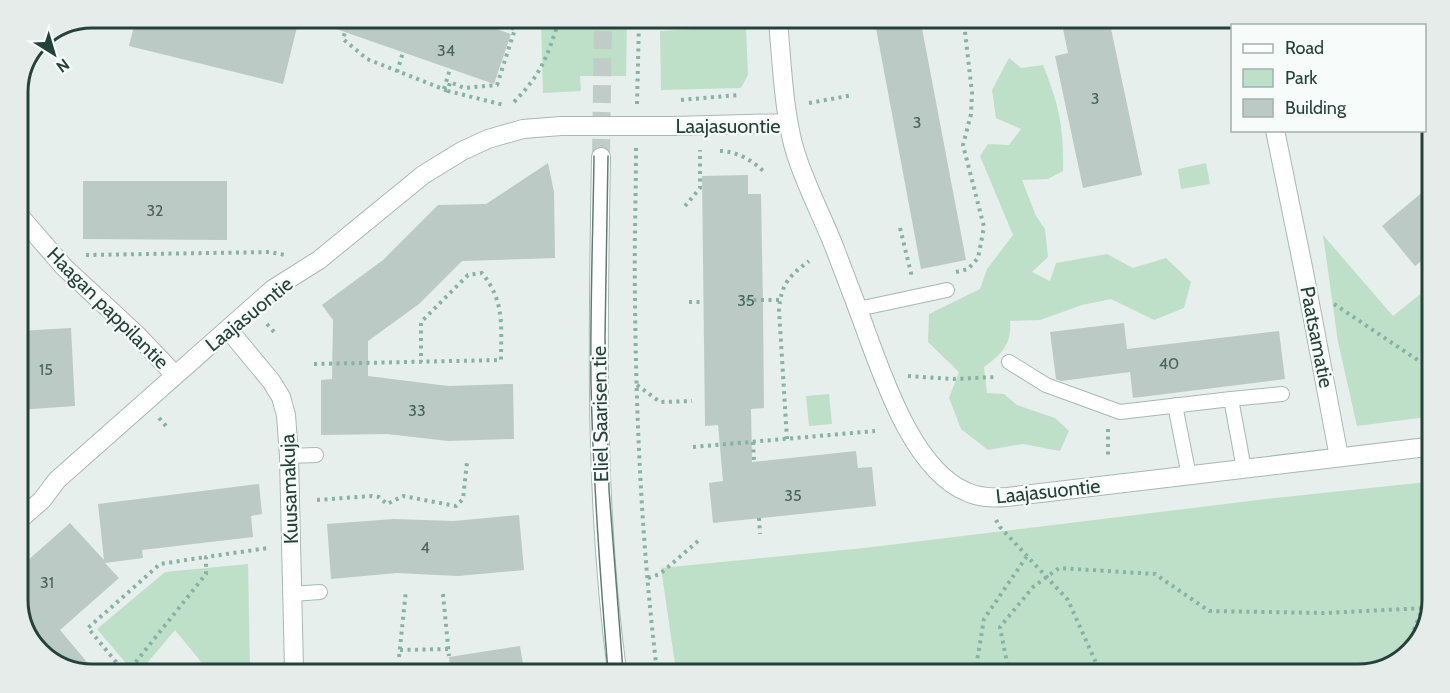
<svg xmlns="http://www.w3.org/2000/svg" width="1450" height="693" viewBox="0 0 1450 693" font-family="Cabin,sans-serif">
<style>
.green{fill:#bfe0c8}
.building{fill:#bbcac4}
.lines{fill:none;stroke-linecap:round;stroke-linejoin:round}
.minor-tunnel{stroke:#bfccc8;stroke-width:18;stroke-dasharray:18 9;stroke-linecap:butt}
.service-casing{stroke:#a8b8b2;stroke-width:16}
.minor-casing{stroke:#a8b8b2;stroke-width:20}
.path{stroke:#86b3a5;stroke-width:4;stroke-dasharray:3 4.5;stroke-linecap:butt}
.service{stroke:#fff;stroke-width:14}
.minor{stroke:#fff;stroke-width:18}
.tram{stroke:#5f7d75;stroke-width:1.5}
.minor-bridge-casing{stroke:#a8b8b2;stroke-width:20;stroke-linecap:butt}
.minor-bridge{stroke:#fff;stroke-width:18}
.labels{text-anchor:middle;dominant-baseline:central;stroke-width:4.5;stroke-linejoin:round;paint-order:stroke}
.number-label{font-size:16px;fill:#4a645c}
.street-label{font-size:20px;fill:#24423a;stroke:#f7fbf9}
.rim{fill:none;stroke:#24423a;stroke-width:3}
</style>
<rect width="100%" height="100%" fill="#e6efeb"/>
<path class="green" d="M541 21H627L626 76H580L581 91 543 93Z
M746 26 748 75 741 88 661 90 660 31Z
M1009 58 1021 68 1043 65C1059 105 1064 127 1063 171L1048 179 1022 180 1036 216 1045 229 1048 257 1032 272 1050 281 1056 263 1107 254 1133 268 1166 258 1191 282 1184 308 1154 320 1111 299 1082 305 1040 320 1010 321C1012 344 1002 354 984 367L987 393 1004 394 1017 405 1055 418 1069 431 1060 451 1023 444 988 450 961 429 949 398 959 372 928 342 929 314 980 289 987 269 1013 235 980 156 988 144 1009 145 1021 129 996 118 992 90Z
M1206 163 1210 184 1181 189 1178 169Z
M1323 235 1393 316 1429 287 1427 417 1357 426 1338 342Z
M829 394 832 424 809 426 806 396Z
M1427 482 1425 633 1399 663 1358 675 676 671 661 568 864 548 1275 498Z
M248 564 250 669 206 668 175 630 143 668H130L97 629 165 572Z"/>
<path class="building" d="M136 18 283 19 298 23 283 84 129 46Z
M319 19 472 20 511 34 494 84 319 23Z
M875 23H921L966 260 921 269Z
M1062 24H1110L1142 175 1083 188 1055 56 1068 53Z
M548 163 554 192 555 258 462 261 419 304 368 341V376L448 386 513 384 514 439 448 441 387 434 321 435V380L332 379 333 320 322 305 383 260 438 205 486 204Z
M748 175V194H761L763 307 764 408 751 409 752 462 856 451 858 468 872 467 876 506 713 523 709 483 723 481 718 425 705 426 702 176Z
M83 181H227V240L83 239Z
M1431 185 1430 254 1415 266 1382 226Z
M1124 323 1127 349 1279 331 1285 379 1133 398 1130 372 1061 381 1056 379 1050 332Z
M71 328 75 406 18 410V331Z
M259 484 262 514 251 516 253 537 142 550 143 558 105 563 119 578 60 630 92 668H60L31 642 18 606V569L70 523 104 560 98 504Z
M519 515 524 570 458 576 397 573 331 579 327 524 394 519 454 521Z
M520 646 524 670H450L449 657Z"/>
<g class="lines">
<path class="minor-tunnel" d="M601 157 603 21"/>
<g class="service-casing">
<path id="service" d="M858 309 947 290
M1009 362 1046 385 1120 412 1231 399 1244 469
M1231 399 1282 394
M1175 405 1189 476
M289 456 316 455
M292 594 320 592"/>
</g>
<g class="minor-casing">
<path id="minor" d="M778 22C782 62 783 104 793 144 802 179 822 215 835 249 846 278 857 306 867 334 885 383 915 471 967 492 980 498 993 498 1007 497L1427 447
M1253 25V26
M673 126 788 123
M1275 130 1304 272 1339 457
M601 157C598 329 594 499 617 671
M18 214 64 267 136 334 175 375
M228 329 271 381 281 397 286 415 289 456 294 669
M18 521 42 500 57 480 273 289 319 260 423 175 462 151 488 139 523 129 561 126"/>
</g>
<path class="path" d="M349 19 343 39 367 59 448 91
M490 20 515 29 497 85 464 88 450 82 448 91 504 105
M397 72 403 52
M444 89 450 69
M681 100 738 95
M514 102C542 73 546 59 559 21
M809 103 853 95
M637 104 639 21
M636 148C636 198 634 248 635 298 636 422 642 548 657 671
M720 151C736 151 754 161 764 172
M685 206 700 188V150
M900 228 912 277
M86 255 270 252 285 255
M956 272 968 269 978 258 984 227 963 145 971 114 972 93 964 23
M746 300H780
M689 302H704
M1334 304 1428 367
M267 324 275 333
M314 364 501 360C501 325 505 302 482 273L468 275 421 322V362
M908 376 953 379 996 377
M637 385 660 402 692 401
M159 418 167 427
M1108 429V457
M787 439 779 310C781 284 789 276 809 261
M753 442 754 461
M693 447 875 431
M317 500 372 496 379 497 387 504 403 496 456 506 463 499 467 462
M759 518 760 534
M996 520 1000 527 1068 600 1101 674
M648 578 660 574 698 541
M443 594 449 656
M400 650 448 649
M399 657 406 590
M1403 658 1422 609
M121 668 88 628 160 564 206 557
M131 668 206 574V557L268 548
M975 673 984 619 1027 556
M1009 673 1000 627 1033 587 1059 568 1155 574 1209 611 1325 613 1425 608"/>
<use href="#service" class="service"/>
<use href="#minor" class="minor"/>
<path class="tram" d="M594 156C593 232 590 308 591 384 593 480 600 575 608 671
M608 156 605 338 609 490 623 671"/>
<g class="minor-bridge-casing">
<path id="minor-bridge" d="M561 126H673"/>
</g>
<use href="#minor-bridge" class="minor-bridge"/>
</g>
<g class="labels">
<g class="number-label">
<text x="446" y="50">34</text>
<text x="1095" y="98">3</text>
<text x="917" y="122">3</text>
<text x="155" y="210">32</text>
<text x="746" y="300">35</text>
<text x="1169" y="363">40</text>
<text x="46" y="369">15</text>
<text x="417" y="410">33</text>
<text x="793" y="495">35</text>
<text x="425" y="547">4</text>
<text x="47" y="582">31</text>
</g>
<g class="street-label">
<text x="728" y="126">Laajasuontie</text>
<text transform="translate(108 308) rotate(45)">Haagan pappilantie</text>
<text transform="translate(249 314) rotate(-39)">Laajasuontie</text>
<text transform="translate(1317 337) rotate(79)">Paatsamatie</text>
<text transform="translate(600 414) rotate(-91)">Eliel Saarisen tie</text>
<text transform="translate(289 489) rotate(-92)">Kuusamakuja</text>
<text transform="translate(1048 491) rotate(-6)">Laajasuontie</text>
</g>
</g>
<path d="M0 0H1450V693H0ZM92 28H1358A64 64 0 0 1 1422 92V600A64 64 0 0 1 1358 664H92A64 64 0 0 1 28 600V92A64 64 0 0 1 92 28Z" fill="#e6ecea" fill-rule="evenodd"/>
<path class="rim" d="M92 28H1358A64 64 0 0 1 1422 92V600A64 64 0 0 1 1358 664H92A64 64 0 0 1 28 600V92A64 64 0 0 1 92 28Z"/>
<rect x="1231" y="24" width="195" height="108" fill="#f7fbf9" stroke="#a3b1ad" stroke-width="1.5"/>
<rect x="1243" y="44" width="30" height="9" fill="#ffffff" stroke="#a3b1ad" stroke-width="1.5"/>
<text x="1285" y="54" font-size="18" fill="#24423a">Road</text>
<rect x="1243" y="69" width="30" height="18" fill="#bfe0c8" stroke="#a3b1ad" stroke-width="1.5"/>
<text x="1285" y="84" font-size="18" fill="#24423a">Park</text>
<rect x="1243" y="99" width="30" height="18" fill="#bbcac4" stroke="#a3b1ad" stroke-width="1.5"/>
<text x="1285" y="114" font-size="18" fill="#24423a">Building</text>
<g transform="translate(54 54) rotate(143)" stroke="#f7fbf9" stroke-width="4.5" paint-order="stroke">
<path d="M0-4.5L10 22L0 15L-10 22Z" fill="#24423a"/>
<text y="-9" font-size="16" font-weight="bold" text-anchor="middle" fill="#24423a">N</text>
</g>
</svg>
